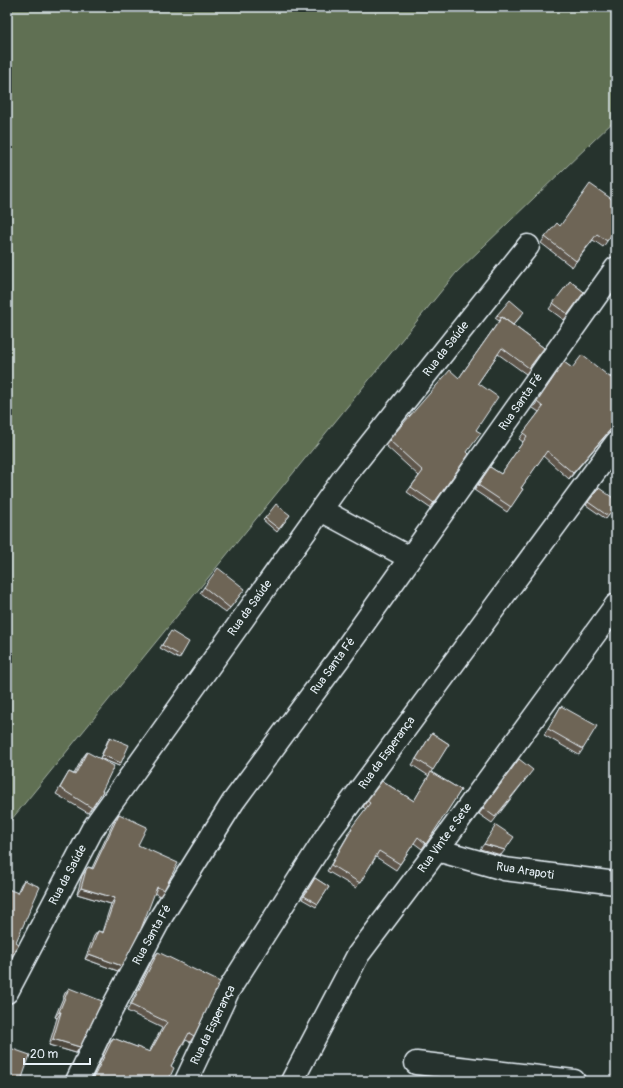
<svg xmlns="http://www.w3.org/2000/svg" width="623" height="1088" viewBox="0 0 623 1088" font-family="Pangolin,sans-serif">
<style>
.green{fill:#607052;stroke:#a4b0a5}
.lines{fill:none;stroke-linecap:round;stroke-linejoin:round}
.minor-casing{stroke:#e8f1f8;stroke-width:25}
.minor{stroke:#26332d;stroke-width:22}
.wall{fill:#5f574b;stroke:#e8f1f8}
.shaded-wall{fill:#4d473d;stroke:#e8f1f8}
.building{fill:#6e6557;stroke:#e8f1f8}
.labels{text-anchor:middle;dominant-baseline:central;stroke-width:4;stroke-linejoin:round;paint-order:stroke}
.street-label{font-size:12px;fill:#e8f1f8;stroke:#26332d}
</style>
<rect width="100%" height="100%" fill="#26332d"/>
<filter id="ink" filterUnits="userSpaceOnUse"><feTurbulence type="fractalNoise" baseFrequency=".025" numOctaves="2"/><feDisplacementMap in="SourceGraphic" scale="8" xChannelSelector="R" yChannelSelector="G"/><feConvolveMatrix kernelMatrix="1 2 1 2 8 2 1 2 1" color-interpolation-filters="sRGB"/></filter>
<g filter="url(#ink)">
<path class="green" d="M7 7H616V119L456 273 7 825Z"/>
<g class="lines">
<g class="minor-casing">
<path id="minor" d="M321 510 410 558
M437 850 504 869 616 883
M7 992 92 830 345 476 528 246
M416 1063 574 1081
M77 1081 108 1016 161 917 233 802 340 657 616 268
M186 1081 228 991 329 832 616 443
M292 1081 358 955 437 850 616 605"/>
</g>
<use href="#minor" class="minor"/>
</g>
<path class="wall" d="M560 226 616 228 603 247 593 240 572 267 541 243 545 237Z
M570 281 584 292 564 320 549 309Z
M497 315H522L513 325 544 348 526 374 498 354 478 383 476 430 467 452 469 454 430 508 407 492 419 476 385 445 389 440 459 378 499 321 495 318Z
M564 362 572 368 611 377 616 369V431H611L606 435 569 479 543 456 521 488 523 489 507 512 474 490 490 467 501 474 523 442 519 439 539 412 533 408Z
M599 488 616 506 606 519 586 505Z
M290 515 277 532 263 520 265 518Z
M204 587 241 594 226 613 200 593Z
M169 634 181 656 179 659 160 648Z
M561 706 583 749 579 755 544 735Z
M432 733 449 744 431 772 461 790 422 849 414 843 396 870 376 857 356 888 327 871 348 835 347 834 366 809 363 807 382 781 414 801 429 776 412 765Z
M110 737 119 766 100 758 108 740Z
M87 752 102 791H103L88 813 56 794 69 772 74 774 83 757Z
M519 759 529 775 492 823 479 814Z
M119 814 138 845 164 890 160 896 154 893 118 971 85 959 94 936 98 931 102 932 111 904 77 894 82 876 88 867 92 868 115 819Z
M315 878 329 887 316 907 302 899Z
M24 880 16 942 10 960 8 964 17 893 21 884Z
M158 952 194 1036 190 1042 186 1040 171 1066 168 1081H91L108 1044 113 1038 149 1052 162 1028 127 1011 153 958Z
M69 988 76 1053 49 1045 57 1018 55 1017 65 993Z"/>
<path class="shaded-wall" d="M615 426H616V431H611L606 435 569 479 573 473 610 430Z
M102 755 121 763 119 766 100 758Z
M484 844 505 850 501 855 480 849Z
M81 888 115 898 111 904 77 894Z
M89 954 122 966 118 971 85 959Z
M7 958 10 960 8 964H7Z
M59 1012H61L57 1018 55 1017Z
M53 1039 80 1047 76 1053 49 1045Z"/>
<path class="building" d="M590 184 616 202V228L607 241 597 234 576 261 545 237 557 223 560 226Z
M570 281 584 292 568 314 553 303Z
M510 300 524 312 513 325 502 317 501 318 497 315Z
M502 317 544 348 529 368 502 348 478 383 498 397 476 430 481 433 467 452 469 454 434 503 411 487 423 471 389 440 450 370 459 378Z
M582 355 611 378 616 370V426L610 430 573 473 547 451 521 488 523 489 511 507 478 485 490 467 501 474 527 436 523 433 543 407 537 402 564 362 572 368Z
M599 488 616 500V506L608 516 588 502Z
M276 504 290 515 279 529 265 518Z
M218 568 245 589 230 608 204 587Z
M171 631 189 642 181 656 162 645Z
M561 706 597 726 583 749 548 729Z
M432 733 449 744 433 770 416 759Z
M110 737 129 745 121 763 102 755Z
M87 752 114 766 102 791H103L92 808 60 788 69 772 75 775Z
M519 759 533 770 495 817 483 808Z
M431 772 461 790 426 844 418 837 400 864 379 851 360 883 331 865 352 829 351 828 370 803 367 801 382 781 414 801Z
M119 814 147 827 138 845 178 863 164 890 157 887 141 929 122 966 89 954 98 931 103 933 115 898 81 888 86 870 88 867 93 869Z
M496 825 514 837 505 850 484 844Z
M315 878 329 887 318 904 304 896Z
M24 880 40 887 16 942 19 944 10 960 7 958V890L8 889 18 893Z
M158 952 220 982 194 1036 189 1033 171 1066 174 1068 168 1081H92L113 1038 150 1052 167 1022 131 1005Z
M69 988 102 1001 80 1047 53 1039 61 1012H59Z
M7 1047 30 1055 21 1081H7Z"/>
</g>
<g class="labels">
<g class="street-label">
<text transform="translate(446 349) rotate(-52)">Rua da Saúde</text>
<text transform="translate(521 402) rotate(-55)">Rua Santa Fé</text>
<text transform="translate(250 608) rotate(-54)">Rua da Saúde</text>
<text transform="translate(333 666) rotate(-54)">Rua Santa Fé</text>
<text transform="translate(387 753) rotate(-54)">Rua da Esperança</text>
<text transform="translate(445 838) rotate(-54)">Rua Vinte e Sete</text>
<text transform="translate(525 871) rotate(9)">Rua Arapoti</text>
<text transform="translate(68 875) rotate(-62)">Rua da Saúde</text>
<text transform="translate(152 935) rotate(-61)">Rua Santa Fé</text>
<text transform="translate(213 1025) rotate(-64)">Rua da Esperança</text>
</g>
</g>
<rect width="623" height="1088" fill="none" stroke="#26332d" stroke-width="24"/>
<rect x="12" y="12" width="599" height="1064" fill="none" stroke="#e8f1f8" stroke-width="1.5" filter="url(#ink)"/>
<path d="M24 1058v6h66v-6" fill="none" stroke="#e8f1f8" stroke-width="2"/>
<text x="30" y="1058" font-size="12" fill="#e8f1f8" stroke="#26332d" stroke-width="3" paint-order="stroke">20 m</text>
</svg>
